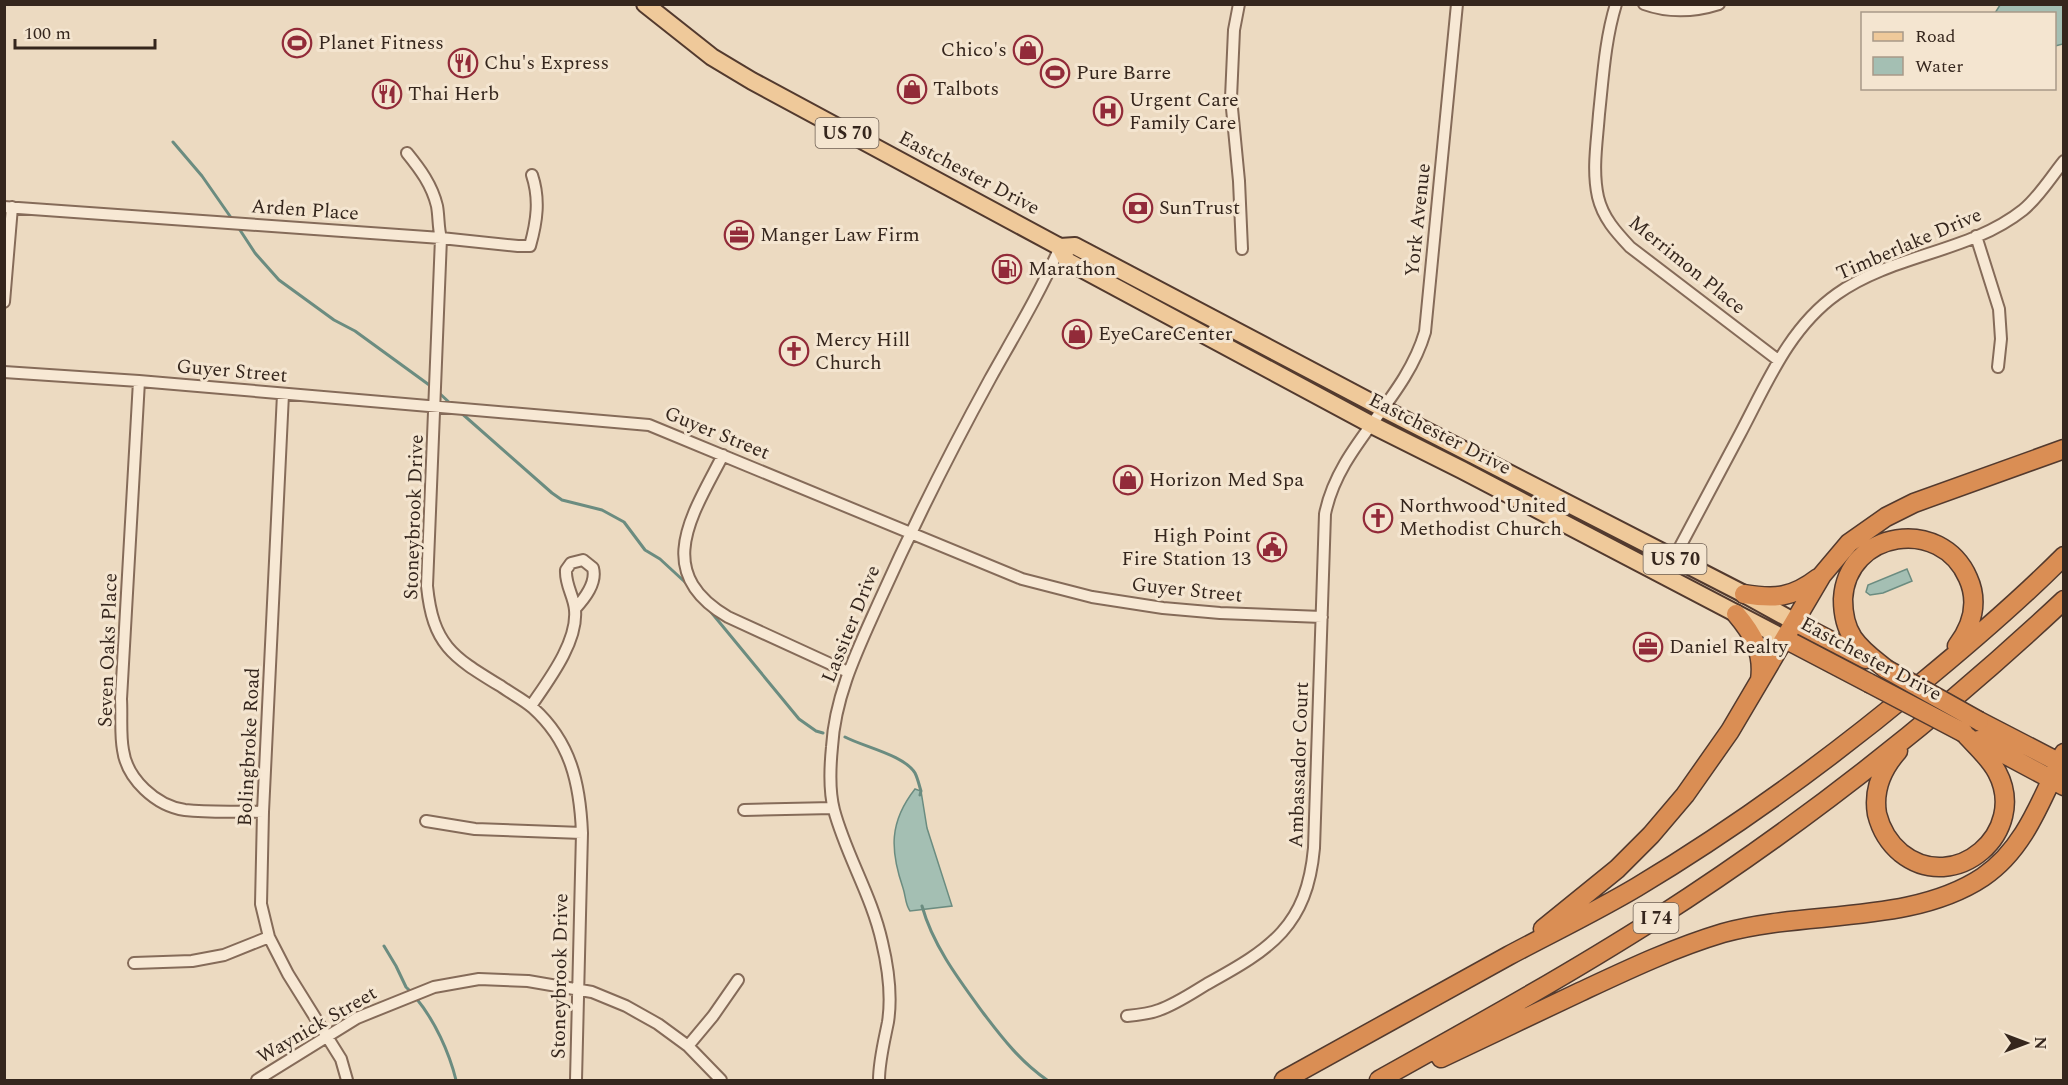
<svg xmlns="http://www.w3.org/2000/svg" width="2068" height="1085" viewBox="0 0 2068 1085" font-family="Spectral,serif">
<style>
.water{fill:#a4bfb3;stroke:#6b8c80;stroke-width:1.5}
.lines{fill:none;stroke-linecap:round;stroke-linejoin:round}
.stream{stroke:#6b8c80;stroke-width:3}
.street-casing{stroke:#856b59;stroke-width:14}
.primary-casing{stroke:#533a2e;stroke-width:20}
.highway-casing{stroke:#533a2e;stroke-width:21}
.street{stroke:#f7e8d4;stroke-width:10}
.primary{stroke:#efc99a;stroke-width:16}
.highway{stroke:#da8e54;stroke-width:18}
.highway-bridge-casing{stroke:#533a2e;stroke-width:21;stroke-linecap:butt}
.highway-bridge{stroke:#da8e54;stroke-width:18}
.labels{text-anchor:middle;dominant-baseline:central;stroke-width:6;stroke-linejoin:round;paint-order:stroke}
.shield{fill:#f4e5d0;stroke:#6e5f53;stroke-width:1.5}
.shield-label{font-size:18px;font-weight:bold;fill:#35261d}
.poi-label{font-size:20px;fill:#35261d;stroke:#f4e5d0;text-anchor:start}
.street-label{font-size:20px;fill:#35261d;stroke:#f4e5d0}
</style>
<rect width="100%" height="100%" fill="#ecdac1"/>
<path class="water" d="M2000 5H2063V44L2055 46 2054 14 1995 13Z
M1907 569 1912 581 1883 593 1870 595 1866 592 1868 585Z
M915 789 921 791 927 828 952 906 910 911C905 904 906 897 903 888 890 850 889 822 915 789Z"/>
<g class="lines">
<path class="stream" d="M173 142 202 176 232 219
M238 227 255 253 279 280 334 320 355 331 432 387
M437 391 452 405
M459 411 552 493 562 500 602 510 624 522 645 550 660 559 686 583
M706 606 799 719 816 731 823 733
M845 737C864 747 904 755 915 773 918 779 919 785 921 791L920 795
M922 906C933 946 960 981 984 1014 1003 1039 1021 1062 1047 1080
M384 946 396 966 406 987 412 993
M416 998C435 1021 449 1052 456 1080"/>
<g class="street-casing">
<path id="street" d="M1239 4 1234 30 1231 98 1239 181 1242 249
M1616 4C1605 40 1603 77 1599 114 1597 142 1592 170 1598 197 1603 218 1616 232 1630 247L1778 360
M1644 4C1669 13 1694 12 1719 4
M407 153C420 169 432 185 437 206 439 217 438 228 441 238L427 586C433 646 453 657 502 687 512 694 524 700 533 708 571 742 580 784 582 833L576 1080
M4 207 441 238 518 246H530C537 221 540 199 532 175
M1976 236 1999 309 2001 339 1998 367
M4 302 12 207
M4 372 139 381 649 425 1022 579 1092 597 1163 608 1220 613 1322 617
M139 381 121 699C122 716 120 734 123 750 127 779 156 806 185 810 211 813 238 811 263 812
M283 394 263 812 261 904 269 937 288 974 341 1059 347 1080
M723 455C693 514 651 572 728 617L848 672
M1674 558C1696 517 1718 475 1740 434 1767 383 1789 328 1837 294 1893 254 1969 253 2023 210 2039 197 2051 177 2064 161
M531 706C548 681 578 642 575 610 574 596 565 585 566 570L571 563 583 560 593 568C597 583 585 598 575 609
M744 810 833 808
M426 821 475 829 582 833
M134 963 192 961 224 955 269 937
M1127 1016C1138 1015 1149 1014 1159 1010 1176 1004 1192 993 1207 984 1271 949 1307 926 1314 848L1325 514C1339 444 1405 401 1425 332L1457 4
M688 1046 713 1016 738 980
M257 1080 357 1018 434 987 479 979 528 981 592 992 626 1006 658 1024 688 1046 721 1080
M879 1080C879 1061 884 1042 888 1022 892 996 888 967 882 942 872 896 846 855 834 810 829 791 830 767 832 747 835 695 858 649 879 602 913 526 950 452 990 379 1014 336 1040 293 1060 247"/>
</g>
<g class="primary-casing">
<path id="primary" d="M645 4 712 57 752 81 1060 247 1075 246 1384 409 1744 594 1795 622
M1060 247 1067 261 1372 425 1462 470 1785 639"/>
</g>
<g class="highway-casing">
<path id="highway" d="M1744 594C1775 599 1792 598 1818 578
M1736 614C1753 634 1764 653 1760 680
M1795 622 1866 659
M1785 639 1869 683
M1886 669C1875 660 1862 651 1853 638 1845 626 1843 612 1843 599 1847 530 1941 516 1968 578 1979 602 1972 626 1957 646
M1979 721 2064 765
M1978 740 2064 786
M1898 751C1882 769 1873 790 1877 814 1881 830 1889 843 1901 853 1955 896 2029 832 1997 772 1989 757 1975 745 1964 733
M1543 929 1617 869 1651 835 1685 795 1730 731 1822 575 1849 543 1886 517 1914 503 2064 449
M1441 1058C1487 1036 1534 1014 1580 992 1627 970 1673 948 1723 933 1805 910 1911 925 1983 877 2026 848 2042 797 2064 753
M1284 1080C1359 1039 1433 997 1508 956 1551 933 1595 912 1637 887 1737 827 1830 759 1919 685 1969 644 2018 602 2064 556
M1379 1080C1472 1028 1566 976 1657 918 1802 825 1938 718 2064 600"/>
</g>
<use href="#street" class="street"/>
<use href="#primary" class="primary"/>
<use href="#highway" class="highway"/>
<g class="highway-bridge-casing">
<path id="highway-bridge" d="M1886 669 1979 721
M1869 683 1964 733"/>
</g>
<use href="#highway-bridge" class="highway-bridge"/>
</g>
<defs>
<g id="stadium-ring" transform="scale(1.5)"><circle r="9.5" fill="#f4e5d0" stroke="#922b39" stroke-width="1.5"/><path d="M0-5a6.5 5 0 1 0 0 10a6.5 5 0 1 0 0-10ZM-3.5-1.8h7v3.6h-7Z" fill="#922b39"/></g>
<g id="shop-ring" transform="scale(1.5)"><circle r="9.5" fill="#f4e5d0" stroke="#922b39" stroke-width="1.5"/><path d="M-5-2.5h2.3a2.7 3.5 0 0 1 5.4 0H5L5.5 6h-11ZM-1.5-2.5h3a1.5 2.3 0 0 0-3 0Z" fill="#922b39"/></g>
<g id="restaurant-ring" transform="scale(1.5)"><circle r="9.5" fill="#f4e5d0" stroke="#922b39" stroke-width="1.5"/><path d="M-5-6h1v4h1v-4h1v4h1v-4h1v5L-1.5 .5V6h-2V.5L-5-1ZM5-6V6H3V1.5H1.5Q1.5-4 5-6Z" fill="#922b39"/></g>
<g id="hospital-ring" transform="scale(1.5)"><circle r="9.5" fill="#f4e5d0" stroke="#922b39" stroke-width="1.5"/><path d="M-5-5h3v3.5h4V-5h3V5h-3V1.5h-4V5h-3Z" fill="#922b39"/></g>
<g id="bank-ring" transform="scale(1.5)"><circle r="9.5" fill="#f4e5d0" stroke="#922b39" stroke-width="1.5"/><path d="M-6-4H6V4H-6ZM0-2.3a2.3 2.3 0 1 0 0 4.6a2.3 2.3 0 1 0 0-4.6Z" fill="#922b39"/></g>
<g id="office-ring" transform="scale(1.5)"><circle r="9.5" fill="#f4e5d0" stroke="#922b39" stroke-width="1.5"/><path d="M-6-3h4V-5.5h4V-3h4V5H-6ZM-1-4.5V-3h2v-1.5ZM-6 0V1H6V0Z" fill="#922b39"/></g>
<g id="fuel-ring" transform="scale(1.5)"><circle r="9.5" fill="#f4e5d0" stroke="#922b39" stroke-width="1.5"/><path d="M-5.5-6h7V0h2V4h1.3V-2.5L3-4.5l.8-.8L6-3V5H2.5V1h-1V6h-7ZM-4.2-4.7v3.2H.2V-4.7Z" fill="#922b39"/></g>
<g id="church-ring" transform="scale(1.5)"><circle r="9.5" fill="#f4e5d0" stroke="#922b39" stroke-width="1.5"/><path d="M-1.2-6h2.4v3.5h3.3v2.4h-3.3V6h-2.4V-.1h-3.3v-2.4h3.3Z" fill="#922b39"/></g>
<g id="civic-ring" transform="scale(1.5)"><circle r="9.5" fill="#f4e5d0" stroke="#922b39" stroke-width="1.5"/><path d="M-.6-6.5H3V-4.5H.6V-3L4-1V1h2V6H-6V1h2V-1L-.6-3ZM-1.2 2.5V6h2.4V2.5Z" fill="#922b39"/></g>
</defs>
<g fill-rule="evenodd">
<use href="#stadium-ring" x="297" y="43"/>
<use href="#shop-ring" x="1028" y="50"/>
<use href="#restaurant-ring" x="463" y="63"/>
<use href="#stadium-ring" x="1055" y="73"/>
<use href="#shop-ring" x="912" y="89"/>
<use href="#restaurant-ring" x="387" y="94"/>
<use href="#hospital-ring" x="1108" y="111"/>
<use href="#bank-ring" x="1138" y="208"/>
<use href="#office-ring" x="739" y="235"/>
<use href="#fuel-ring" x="1007" y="269"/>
<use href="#shop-ring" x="1077" y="334"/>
<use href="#church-ring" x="794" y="351"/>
<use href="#shop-ring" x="1128" y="480"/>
<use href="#church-ring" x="1378" y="518"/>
<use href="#civic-ring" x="1272" y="547"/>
<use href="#office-ring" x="1648" y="647"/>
</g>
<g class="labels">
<g class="shield">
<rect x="815.5" y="118" width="63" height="30" rx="4.5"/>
<rect x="1643.5" y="544" width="63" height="30" rx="4.5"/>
<rect x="1633.5" y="903" width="45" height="30" rx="4.5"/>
</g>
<g class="shield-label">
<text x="847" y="133">US 70</text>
<text x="1675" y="559">US 70</text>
<text x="1656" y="918">I 74</text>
</g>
<g class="poi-label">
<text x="318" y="43">Planet Fitness</text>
<text x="1007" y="50" text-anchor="end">Chico's</text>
<text x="484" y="63">Chu's Express</text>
<text x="1076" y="73">Pure Barre</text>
<text x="933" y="89">Talbots</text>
<text x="408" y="94">Thai Herb</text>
<text x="1129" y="100">Urgent Care<tspan x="1129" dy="23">Family Care</tspan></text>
<text x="1159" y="208">SunTrust</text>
<text x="760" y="235">Manger Law Firm</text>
<text x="1028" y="269">Marathon</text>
<text x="1098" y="334">EyeCareCenter</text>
<text x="815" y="340">Mercy Hill<tspan x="815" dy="23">Church</tspan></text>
<text x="1149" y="480">Horizon Med Spa</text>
<text x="1399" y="506">Northwood United<tspan x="1399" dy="23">Methodist Church</tspan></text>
<text x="1251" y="536" text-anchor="end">High Point<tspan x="1251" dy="23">Fire Station 13</tspan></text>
<text x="1669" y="647">Daniel Realty</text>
</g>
<g class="street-label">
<text transform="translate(969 173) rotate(28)">Eastchester Drive</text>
<text transform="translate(305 210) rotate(4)">Arden Place</text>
<text transform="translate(1418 220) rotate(-84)">York Avenue</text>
<text transform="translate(1909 244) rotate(-23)">Timberlake Drive</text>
<text transform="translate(1687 265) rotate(39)">Merrimon Place</text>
<text transform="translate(232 371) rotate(5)">Guyer Street</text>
<text transform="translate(717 433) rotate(22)">Guyer Street</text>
<text transform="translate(1440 434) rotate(27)">Eastchester Drive</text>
<text transform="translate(414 517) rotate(-88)">Stoneybrook Drive</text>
<text transform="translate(1187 590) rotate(6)">Guyer Street</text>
<text transform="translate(851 624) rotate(-68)">Lassiter Drive</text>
<text transform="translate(108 650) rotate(-88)">Seven Oaks Place</text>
<text transform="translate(1871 659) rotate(28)">Eastchester Drive</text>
<text transform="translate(249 747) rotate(-87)">Bolingbroke Road</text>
<text transform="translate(1299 765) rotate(-88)">Ambassador Court</text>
<text transform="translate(560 976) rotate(-89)">Stoneybrook Drive</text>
<text transform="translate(317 1025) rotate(-30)">Waynick Street</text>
</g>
</g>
<rect width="2068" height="1085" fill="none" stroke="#35261d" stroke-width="12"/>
<rect x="1861" y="12" width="195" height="78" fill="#f4e5d0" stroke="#a89988" stroke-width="1.5"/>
<rect x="1873" y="32" width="30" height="9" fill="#efc99a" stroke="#a89988" stroke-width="1.5"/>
<text x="1915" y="42" font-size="18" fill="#35261d">Road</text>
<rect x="1873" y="57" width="30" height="18" fill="#a4bfb3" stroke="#a89988" stroke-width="1.5"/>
<text x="1915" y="72" font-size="18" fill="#35261d">Water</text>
<g transform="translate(2026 1043) rotate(90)" stroke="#f4e5d0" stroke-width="4.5" paint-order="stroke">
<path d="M0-4.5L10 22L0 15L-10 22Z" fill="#35261d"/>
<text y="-9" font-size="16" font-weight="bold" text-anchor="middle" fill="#35261d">N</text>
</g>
<path d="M15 39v9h140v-9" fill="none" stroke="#35261d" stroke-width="3"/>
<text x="24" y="39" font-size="18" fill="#35261d" stroke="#f4e5d0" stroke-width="4.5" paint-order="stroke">100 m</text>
</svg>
